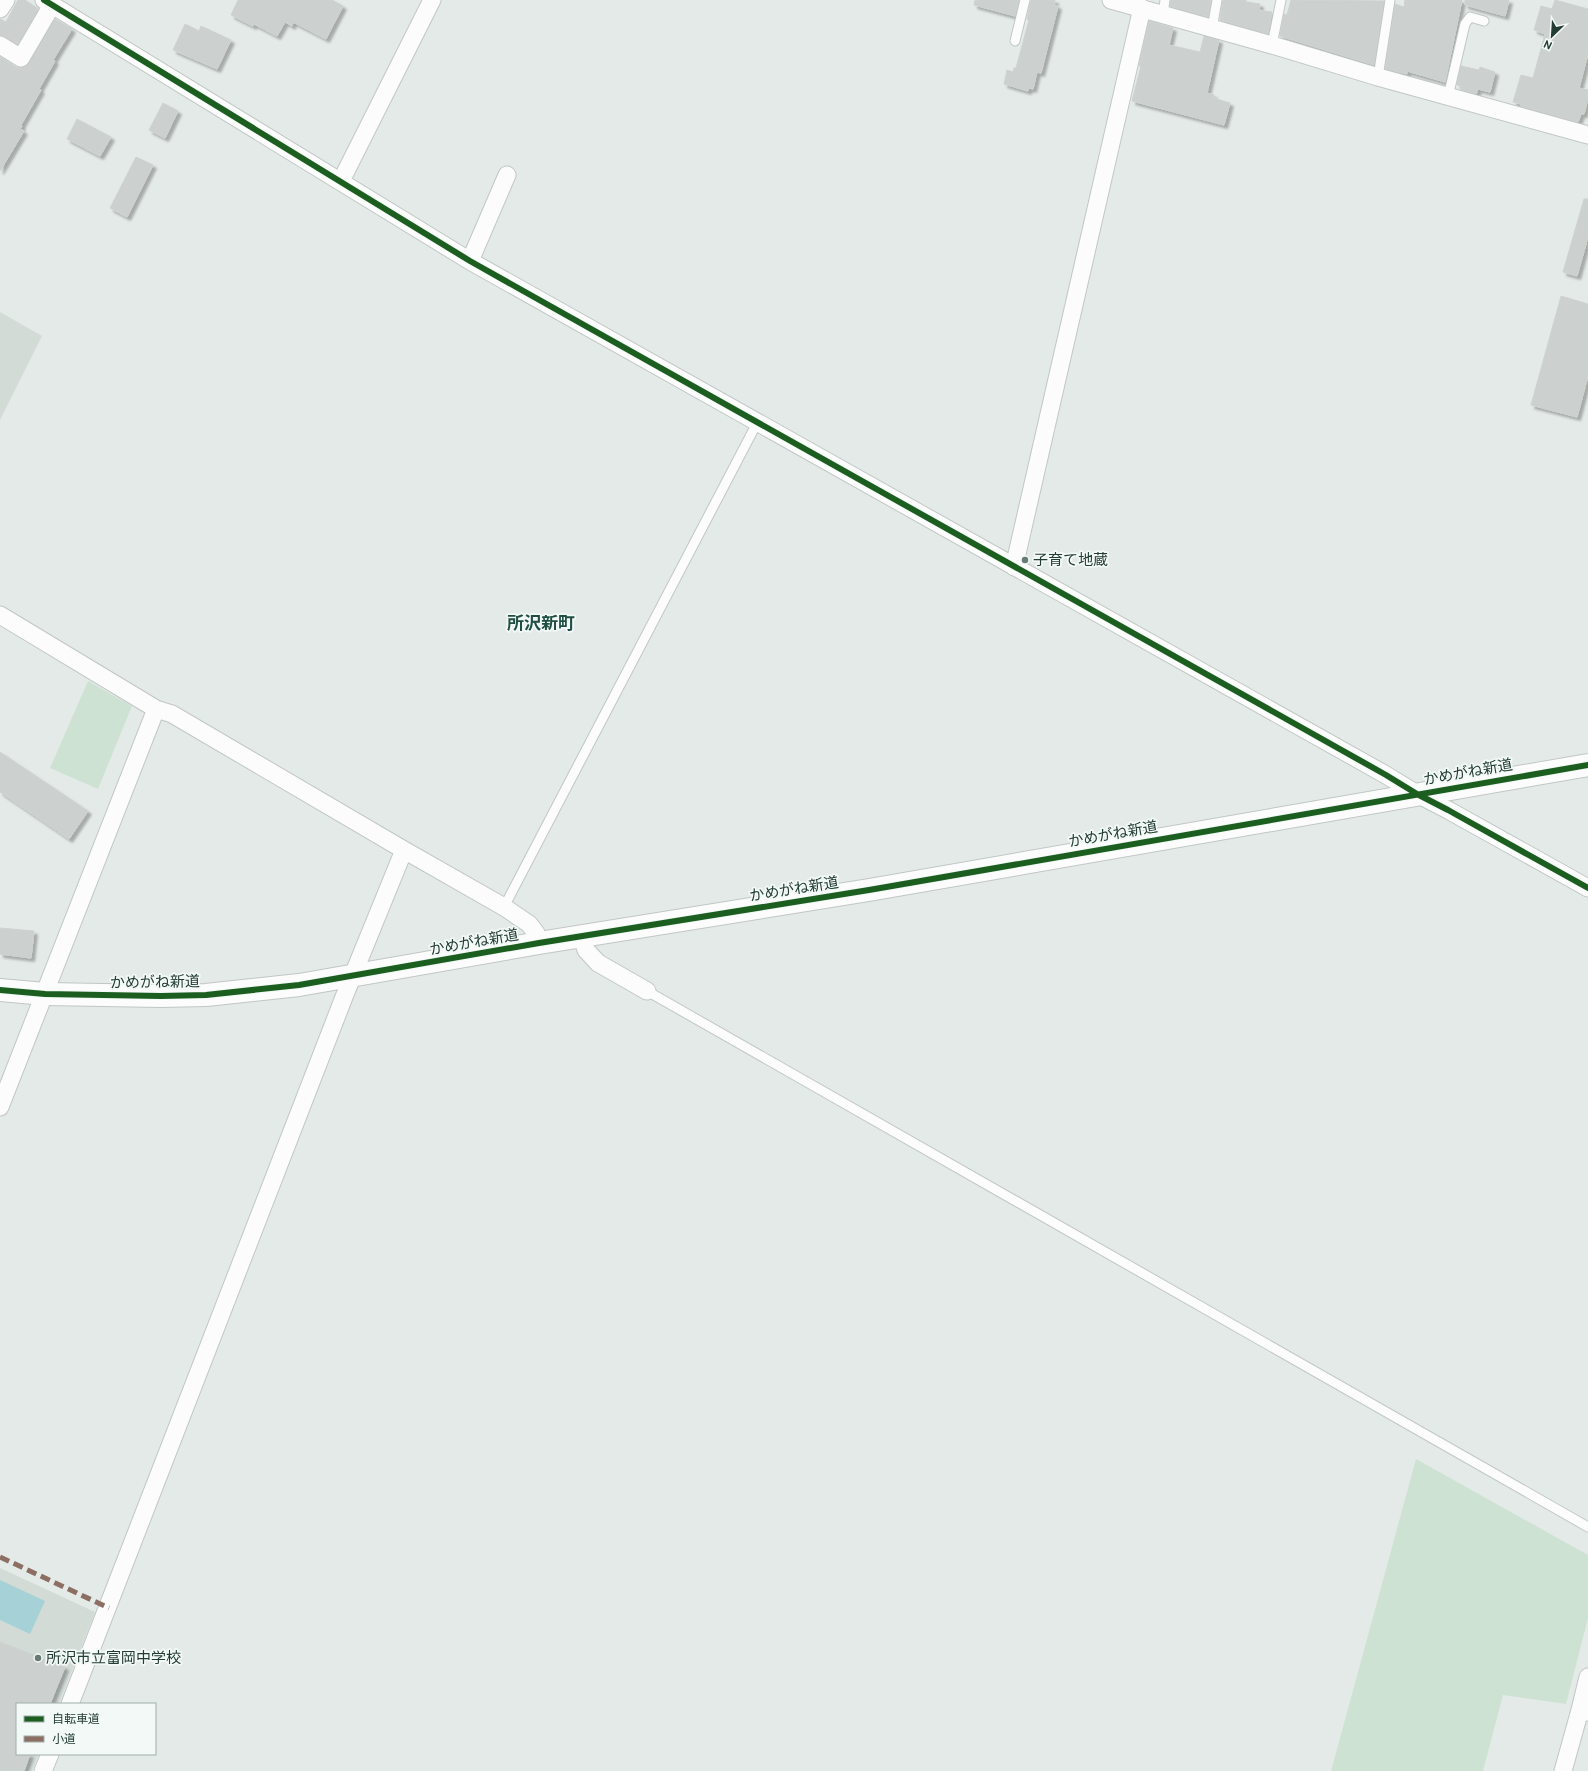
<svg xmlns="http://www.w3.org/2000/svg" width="1588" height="1771" viewBox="0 0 1588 1771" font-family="Cabin,'Noto Sans JP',sans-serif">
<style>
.built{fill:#d3dbd7}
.green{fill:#cee2d4}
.water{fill:#a6d1d6}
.building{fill:#ccd1cf;stroke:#cdd3d0;filter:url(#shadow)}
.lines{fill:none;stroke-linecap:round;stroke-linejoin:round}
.lane-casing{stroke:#c1c7c4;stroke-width:11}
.street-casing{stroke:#c1c7c4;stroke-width:19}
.secondary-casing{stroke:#c0c7c4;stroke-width:24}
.lane{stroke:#fbfcfb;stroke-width:9}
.street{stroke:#fbfcfb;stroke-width:17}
.secondary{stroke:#fbfcfb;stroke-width:22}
.quiet{stroke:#8d6e63;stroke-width:5;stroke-dasharray:10 5;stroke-linecap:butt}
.cycleway-casing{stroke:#f3f9f6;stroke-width:8}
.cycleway{stroke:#1b5e20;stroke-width:6}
.poi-dot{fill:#677a73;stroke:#f3f9f6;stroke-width:1.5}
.labels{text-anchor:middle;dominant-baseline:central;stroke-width:3.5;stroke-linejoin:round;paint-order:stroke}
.poi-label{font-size:15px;fill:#233d35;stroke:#f3f9f6;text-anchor:start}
.street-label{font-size:15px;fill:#233d35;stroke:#f3f9f6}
.quarter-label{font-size:17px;font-weight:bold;fill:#1f4e42;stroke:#f3f9f6}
</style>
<defs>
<filter id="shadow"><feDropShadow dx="3.5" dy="3.5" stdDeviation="1" flood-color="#0004"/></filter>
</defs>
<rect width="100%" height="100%" fill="#e4eae7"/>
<path class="built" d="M0 312 42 336 0 420Z
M0 1568 95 1612 59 1704H17V1754H39L32 1771H0Z"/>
<path class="green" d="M88 681 132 706 98 789 50 768Z
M1416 1459 1588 1555V1618L1566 1704 1503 1695 1483 1771H1331Z"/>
<path class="water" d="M0 1580 45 1601 30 1634 0 1620Z"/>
<path class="building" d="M18 0H25L38 9 18 44 0 35V19L6 22Z
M238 0H332L343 6 326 39 293 22 292 26 285 22 277 36 254 24 253 26 231 15Z
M975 0H1019L1015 16 974 5Z
M1031 0H1055L1054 5 1058 6 1041 73 1037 72 1033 89 1029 88 1028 91 1004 84 1007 70 1013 72 1014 68H1016L1029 20 1027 19Z
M1171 0H1211L1208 17 1170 6Z
M1223 0H1246V2L1260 4 1259 10 1272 12 1268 34 1220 20Z
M1291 0 1384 1 1374 65 1280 36 1284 14 1287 15Z
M1405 0H1462L1445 82 1407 71V74L1385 69 1395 4 1404 7Z
M1465 0H1509L1505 16 1465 5Z
M1555 0 1588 9V54L1579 88 1588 90V98L1584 114H1581L1578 122 1521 106V104L1513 102 1521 75 1533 78 1545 34 1534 30 1541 6 1552 9Z
M55 19 72 29 53 60 55 61 39 89 41 90 21 125 22 126 20 129 24 131 0 171V57L16 67 21 68 26 66Z
M1149 21 1173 28 1169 45 1200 52 1204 36 1219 40 1207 93 1214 95 1213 98 1230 103 1224 125 1132 101 1141 66H1139Z
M185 24 199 31 201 26 231 40 217 69 173 50Z
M1461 66 1479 70 1480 67 1495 72 1490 92 1478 89 1476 94 1461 90 1462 86 1457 85Z
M163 103 178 111 165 138 149 130Z
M77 119 111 137 100 156 67 139Z
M136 157 153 165 127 217 110 208Z
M1584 199H1588V237L1577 276 1563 272Z
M1561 296 1588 304V376L1577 417 1531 405Z
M0 752 88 811 69 839 0 792Z
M0 928 34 931 31 958 0 954Z
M0 1642 65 1667 50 1704H17V1754H30L24 1771H0Z"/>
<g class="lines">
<g class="lane-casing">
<path id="lane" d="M1163 14 1165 0
M1212 29 1217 0
M1015 41 1025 0
M1272 45 1281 0
M1378 77 1390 0
M1448 97 1465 24 1470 17 1484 21
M504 907 757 423
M647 991 1588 1527"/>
</g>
<g class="street-casing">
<path id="street" d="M44 0 470 261 1386 775 1417 794 1448 810 1588 888
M1111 0 1272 45 1378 77 1588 135
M0 9 6 0
M0 45 21 58 52 5
M341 181 432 0
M470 261 507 175
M1014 567 1142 8
M0 615 156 709 172 714 404 850 504 907 529 924 536 933 539 943
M582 937 586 950 598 963 647 991
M0 1107 156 709
M1588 1677 1580 1710 1588 1712
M70 1704 344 997 404 850
M43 1771 50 1754
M1563 1771 1580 1710"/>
</g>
<g class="secondary-casing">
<path id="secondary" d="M0 990 45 994 161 996 206 995 299 985 539 943 869 890 1588 765"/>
</g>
<use href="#lane" class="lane"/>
<use href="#street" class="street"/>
<use href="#secondary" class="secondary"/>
<path class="quiet" d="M0 1557 109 1608"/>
<g class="cycleway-casing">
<path id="cycleway" d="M44 0 470 261 1386 775 1417 794 1448 810 1588 888
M0 990 45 994 161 996 206 995 299 985 539 943 869 890 1588 765"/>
</g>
<use href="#cycleway" class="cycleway"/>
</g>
<g class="poi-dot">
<circle cx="1025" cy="560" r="4"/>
<circle cx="38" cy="1658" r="4"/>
</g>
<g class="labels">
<g class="poi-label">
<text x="1033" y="560">子育て地蔵</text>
<text x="46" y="1658">所沢市立富岡中学校</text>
</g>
<g class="street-label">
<text transform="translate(1468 772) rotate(-10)">かめがね新道</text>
<text transform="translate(1113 834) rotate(-10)">かめがね新道</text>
<text transform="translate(794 889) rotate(-9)">かめがね新道</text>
<text transform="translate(474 942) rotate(-10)">かめがね新道</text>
<text transform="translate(155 982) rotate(-1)">かめがね新道</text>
</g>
<g class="quarter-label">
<text x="541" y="623">所沢新町</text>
</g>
</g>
<rect x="16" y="1703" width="140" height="52" fill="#f3f9f6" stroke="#a0aea9"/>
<rect x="24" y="1716" width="20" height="6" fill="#1b5e20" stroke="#a0aea9"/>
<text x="52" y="1723" font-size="12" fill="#233d35">自転車道</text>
<rect x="24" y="1736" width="20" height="6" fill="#8d6e63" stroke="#a0aea9"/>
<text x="52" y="1743" font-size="12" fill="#233d35">小道</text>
<g transform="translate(1552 36) rotate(205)" stroke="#f3f9f6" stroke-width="3" paint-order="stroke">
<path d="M0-3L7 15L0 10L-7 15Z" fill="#233d35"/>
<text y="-6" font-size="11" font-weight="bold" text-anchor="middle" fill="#233d35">N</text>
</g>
</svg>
